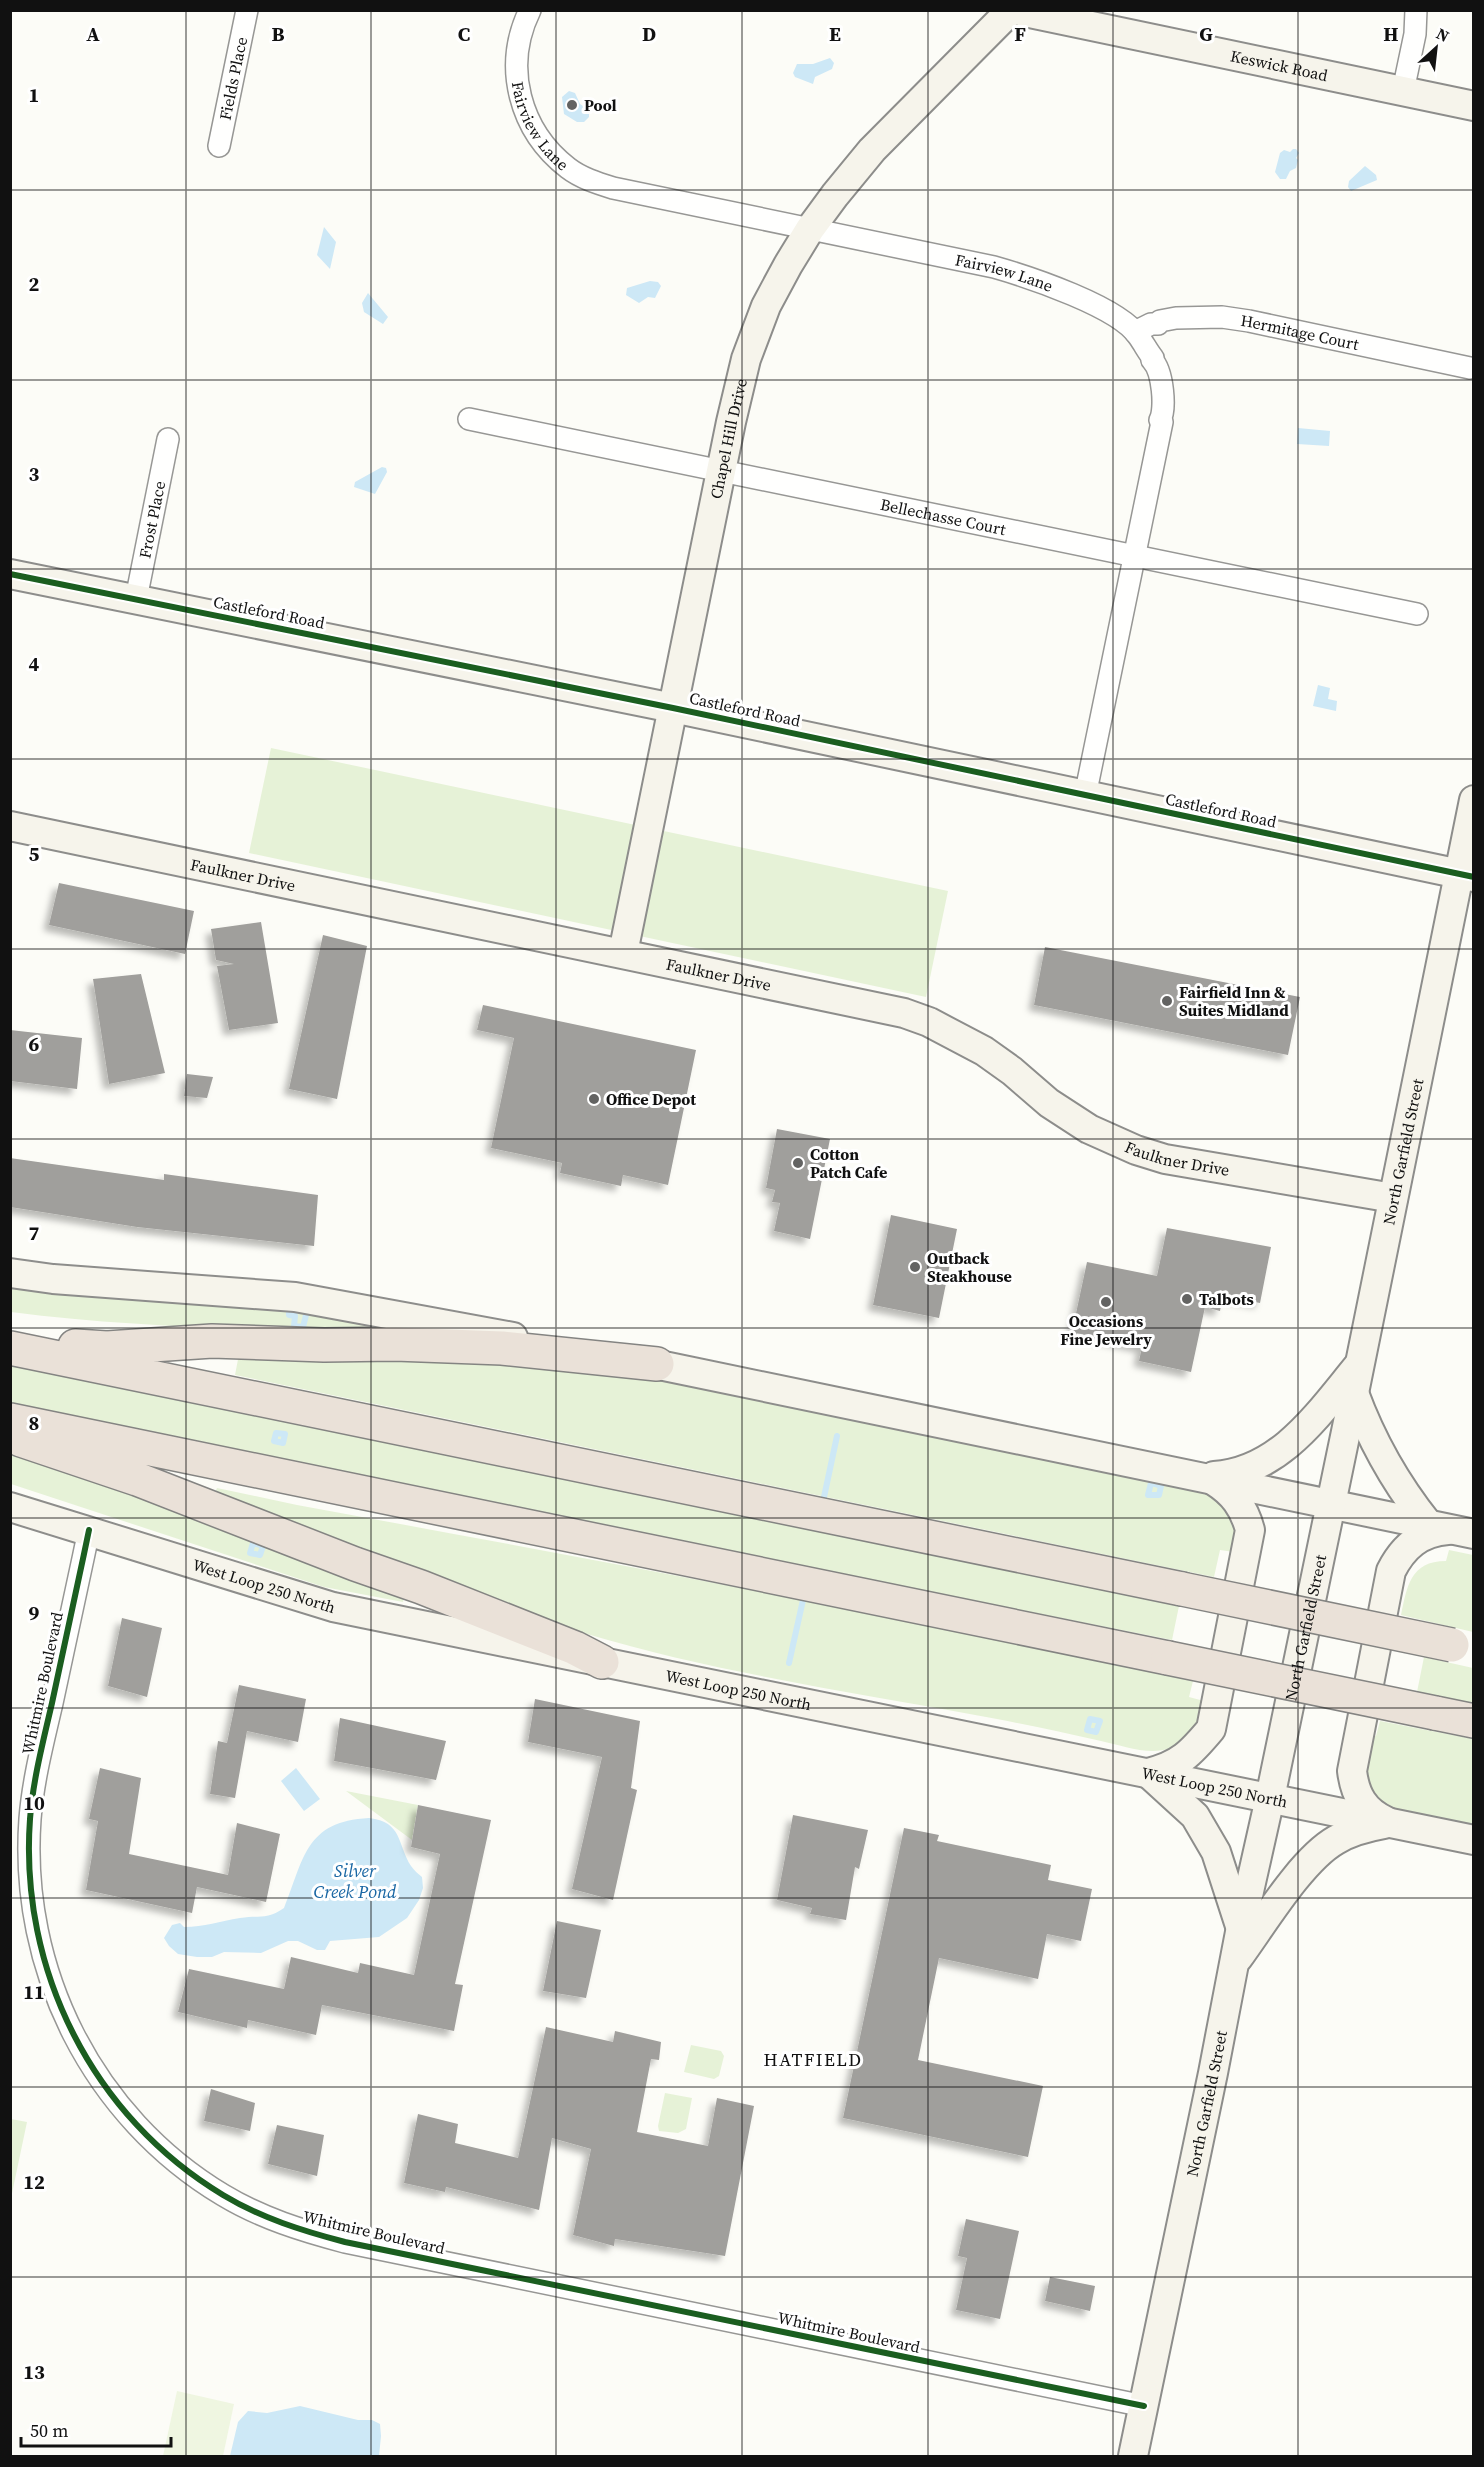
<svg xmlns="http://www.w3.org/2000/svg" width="1484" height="2467" viewBox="0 0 1484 2467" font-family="'Source Serif 4',serif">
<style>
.green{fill:#e6f2d7}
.pitch{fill:#eff6e1}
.water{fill:#cde8f6}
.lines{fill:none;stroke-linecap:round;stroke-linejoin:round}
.stream{stroke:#cde8f6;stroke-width:6}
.building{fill:#a09f9c;filter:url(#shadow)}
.street-casing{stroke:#979795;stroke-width:24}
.secondary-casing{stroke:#8d8d8b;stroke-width:32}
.highway-casing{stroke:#848482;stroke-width:36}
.street{stroke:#fffffe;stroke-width:21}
.secondary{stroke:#f6f4eb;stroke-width:28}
.highway{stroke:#eae1d8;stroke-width:33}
.highway-bridge-casing{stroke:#848482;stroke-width:36;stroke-linecap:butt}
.highway-bridge{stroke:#eae1d8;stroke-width:33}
.cycleway-casing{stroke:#fff;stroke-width:10}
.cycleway{stroke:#1b5e20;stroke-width:6}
.grid{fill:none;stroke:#111;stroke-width:1.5;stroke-opacity:0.55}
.poi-dot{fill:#636362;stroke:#fff;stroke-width:2}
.labels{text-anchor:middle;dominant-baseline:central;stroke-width:6;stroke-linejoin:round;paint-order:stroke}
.street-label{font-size:16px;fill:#111;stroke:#fff}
.poi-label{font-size:16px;font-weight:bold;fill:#111;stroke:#fff;text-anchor:start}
.water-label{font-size:18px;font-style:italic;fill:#1966a3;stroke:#fff}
.neighbourhood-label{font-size:18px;letter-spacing:1.5px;fill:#111;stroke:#fff}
.grid-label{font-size:20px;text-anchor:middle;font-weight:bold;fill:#111;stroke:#fff;stroke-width:6;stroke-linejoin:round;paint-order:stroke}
</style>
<defs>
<filter id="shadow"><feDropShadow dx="-5.5" dy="5.5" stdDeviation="3" flood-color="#0004"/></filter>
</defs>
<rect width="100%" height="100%" fill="#fcfcf7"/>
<path class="green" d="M271 748 948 891 926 997 249 853Z
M11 1285 321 1313 435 1332C293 1330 152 1330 11 1312Z
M240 1349 414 1356 676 1380 1197 1488 1217 1496 1236 1524 1234 1552 1220 1550 1214 1577 235 1375Z
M10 1365 1179 1606 1172 1640 773 1561 11 1403Z
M10 1454 197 1516 405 1595 403 1602 324 1587 11 1484Z
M217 1488 297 1505C596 1560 896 1615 1193 1681L1189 1697 1204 1701C1199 1724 1190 1745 1163 1750 1144 1754 1120 1745 1101 1741 1066 1733 1032 1726 997 1719 860 1693 721 1674 587 1634 460 1597 336 1545 212 1500Z
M1449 1550 1473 1555V1632L1401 1615C1407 1587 1410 1561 1446 1561Z
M1424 1657 1473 1668V1704L1417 1692Z
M1380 1721 1473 1739V1825C1438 1818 1396 1816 1368 1793L1363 1733 1376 1736Z
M346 1791 418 1805 412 1840Z
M691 2045 721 2051 724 2056 719 2076 714 2079 684 2072Z
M665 2093 692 2098 686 2129 678 2133 659 2131 658 2126Z
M11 2119 27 2122 11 2198Z"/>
<path class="pitch" d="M177 2391 234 2404 223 2456H163Z"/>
<path class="water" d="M830 58 834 63 832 69 815 77 813 84 795 77 793 73 797 64H813Z
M569 91 575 93 580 104 589 110V117L584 122H577L564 114 562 97Z
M1293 149H1296L1299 153 1296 158 1298 160 1296 168 1290 171 1286 179H1280L1275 172 1280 153 1284 150 1290 152Z
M1365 166 1376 175 1377 180 1351 191 1348 187 1349 181Z
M324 227 336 242 330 269 317 255Z
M650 281 658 282 661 286 655 298 648 297 639 303 626 295 627 288Z
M368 293 388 317 383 324 364 312 362 303Z
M1298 428 1330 431 1329 446 1297 444Z
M382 467 386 468 387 472 375 494 354 487 355 482Z
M1318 685 1330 688 1328 699 1337 701 1336 711 1313 706Z
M296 1768 320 1799 304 1811 281 1781Z
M369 1818C403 1822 397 1844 411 1866 414 1870 418 1874 422 1877L423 1888 419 1900 407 1918 379 1937 330 1941 325 1950H317L298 1941H288L261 1953 224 1952 212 1957H197L178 1954 169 1946 164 1938 172 1925 180 1923 184 1927C204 1927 220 1921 240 1918 259 1915 267 1920 284 1908 304 1859 305 1821 369 1818Z
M300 2406 358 2420H372L380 2424 381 2436 379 2456H230L238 2422 248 2411 267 2413Z"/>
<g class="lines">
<path class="stream" d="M289 1310 307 1311 303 1327 294 1326 295 1316 289 1315Z
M276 1433 285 1434 283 1443 274 1441Z
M1151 1483 1161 1486 1159 1495H1148Z
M824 1497 837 1436
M253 1543 263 1546 260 1555 250 1553Z
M789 1663 803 1600
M1090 1719 1100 1721 1096 1732 1087 1730Z"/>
</g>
<path class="building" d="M59 883 194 911 185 954 49 925Z
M261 922 278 1023 229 1030 217 966 234 964 216 960 211 929Z
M323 935 367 946 337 1099 289 1089Z
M1045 947 1300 997 1288 1055 1034 1005Z
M141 974 165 1073 109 1084 93 979Z
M483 1005 696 1050 668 1185 623 1175 621 1186 560 1173 562 1163 491 1148 514 1038 477 1030Z
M10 1030 82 1038 77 1089 10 1081Z
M187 1074 213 1077 207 1098 184 1096Z
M777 1129 830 1139 810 1239 774 1231 780 1203 772 1202 775 1190 766 1188Z
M10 1158 164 1180V1174L318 1195 314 1246 137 1227 10 1207Z
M891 1215 957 1229 939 1318 873 1305Z
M1167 1228 1271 1247 1260 1303 1223 1296 1220 1311 1205 1307 1191 1372 1139 1361 1142 1347 1072 1332 1087 1262 1157 1276Z
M122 1618 162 1628 147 1697 108 1686Z
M239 1685 306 1699 298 1742 247 1731 235 1798 210 1794 218 1741 227 1743Z
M535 1699 640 1721 631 1788 637 1790 613 1900 572 1889 602 1757 528 1742Z
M340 1718 446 1741 436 1780 334 1761Z
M100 1768 141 1778 129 1854 228 1875 237 1823 280 1834 266 1902 197 1887 192 1913 86 1890 98 1821 89 1819Z
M418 1805 491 1820 455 1984 463 1985 454 2031 322 2005 316 2035 248 2020 247 2028 178 2012 189 1969 284 1989 291 1957 358 1973 360 1963 414 1975 440 1854 411 1847Z
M793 1815 868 1830 859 1869 855 1867 846 1920 810 1914 812 1908 777 1900Z
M904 1828 939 1835 937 1841 1051 1865 1048 1880 1092 1889 1081 1941 1047 1934 1038 1979 939 1958 918 2060 1043 2086 1028 2157 843 2118Z
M557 1921 601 1930 586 1998 543 1991Z
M546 2027 613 2042 615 2031 661 2042 659 2060 651 2059 637 2132 708 2146 717 2098 754 2106 725 2256 615 2239 614 2246 573 2235 591 2149 552 2138 539 2210 446 2187 445 2192 404 2183 418 2114 458 2124 455 2143 518 2158Z
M211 2089 255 2103 250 2131 204 2121Z
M277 2125 324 2135 317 2176 268 2164Z
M966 2219 1019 2231 1000 2319 956 2310 967 2258 958 2256Z
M1050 2277 1095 2286 1090 2311 1045 2301Z"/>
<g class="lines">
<g class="street-casing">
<g id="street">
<path id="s1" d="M530 10C502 67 520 131 568 168 581 178 597 183 613 188L994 267C1029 277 1120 307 1139 337 1144 344 1148 352 1153 358L1152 360C1163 371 1166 409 1160 420L1162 422 1085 796"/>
<path d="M1403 91 1415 34 1416 10"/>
<path id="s2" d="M219 146 247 10"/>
<path id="s3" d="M1135 332 1151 324H1158L1160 321 1176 318 1222 317 1249 321 1470 368"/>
<path id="s4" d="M469 419 1417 614"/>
<path id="s5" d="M136 599 168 439"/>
<path d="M89 1530C77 1588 64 1646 52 1703 43 1742 33 1780 30 1819 19 1970 93 2117 223 2195 261 2218 303 2231 345 2242L1144 2406"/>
</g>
</g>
<g class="secondary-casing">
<g id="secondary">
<path id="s6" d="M1015 10 1474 106"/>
<path d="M10 574 673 708 1474 877"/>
<path id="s7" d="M10 826 904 1013 929 1022 984 1051 1012 1071 1049 1103 1089 1129 1136 1150 1165 1159 1393 1198"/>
<path id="s8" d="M623 953 731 422 746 359 766 306 788 265 810 229 835 195 872 150 1011 10"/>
<path d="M10 1273 53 1279 295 1297 513 1337"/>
<path d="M635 1360 1474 1534"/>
<path d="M1354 1393C1372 1442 1396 1484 1428 1524"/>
<path d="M1214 1476C1280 1472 1319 1413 1358 1366"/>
<path id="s9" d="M10 1507 333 1607 1474 1840"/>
<path d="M1148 1773C1180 1765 1191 1753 1211 1729L1250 1530C1244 1507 1233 1493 1214 1481"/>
<path d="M1149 1774 1195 1816 1216 1852 1240 1926"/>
<path d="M1386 1821C1364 1811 1355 1795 1352 1771L1391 1571C1403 1547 1420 1532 1448 1530"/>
<path d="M1238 1958C1263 1924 1301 1860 1336 1840 1351 1831 1367 1827 1384 1824"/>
<path id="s10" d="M1133 2456 1213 2073 1241 1927 1270 1798 1354 1393 1474 800"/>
</g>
</g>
<g class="highway-casing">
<path id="highway" d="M75 1346 107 1348 212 1341 324 1345 395 1344 502 1348 657 1364
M10 1348 1182 1589
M10 1420 1168 1658
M21 1440 137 1479 355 1564 421 1587 575 1648 602 1662
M1435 1713 1474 1721"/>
</g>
<use href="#street" class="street"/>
<use href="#secondary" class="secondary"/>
<use href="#highway" class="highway"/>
<g class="highway-bridge-casing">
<path id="highway-bridge" d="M1182 1589 1452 1645
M1168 1658 1435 1713"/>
</g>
<use href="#highway-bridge" class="highway-bridge"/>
<g class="cycleway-casing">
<path id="cycleway" d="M10 574 673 708 1474 877
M89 1530C77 1588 64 1646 52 1703 43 1742 33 1780 30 1819 19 1970 93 2117 223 2195 261 2218 303 2231 345 2242L1144 2406"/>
</g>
<use href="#cycleway" class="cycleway"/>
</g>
<path class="grid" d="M186 10V2456M371 10V2456M556 10V2456M742 10V2456M928 10V2456M1113 10V2456M1298 10V2456M10 190H1474M10 380H1474M10 569H1474M10 759H1474M10 949H1474M10 1139H1474M10 1328H1474M10 1518H1474M10 1708H1474M10 1898H1474M10 2087H1474M10 2277H1474"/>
<g class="poi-dot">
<circle cx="572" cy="105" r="6"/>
<circle cx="1167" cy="1001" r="6"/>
<circle cx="594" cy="1099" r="6"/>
<circle cx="798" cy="1163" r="6"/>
<circle cx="915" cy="1267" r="6"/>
<circle cx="1187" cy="1299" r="6"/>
<circle cx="1106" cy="1302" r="6"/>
</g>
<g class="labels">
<g class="street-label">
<text stroke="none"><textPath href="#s6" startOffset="270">Keswick Road</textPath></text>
<text stroke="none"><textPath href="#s2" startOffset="69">Fields Place</textPath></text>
<text stroke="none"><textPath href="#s1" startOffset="124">Fairview Lane</textPath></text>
<text stroke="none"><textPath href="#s1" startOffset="626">Fairview Lane</textPath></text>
<text stroke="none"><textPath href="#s3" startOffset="170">Hermitage Court</textPath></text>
<text stroke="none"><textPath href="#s8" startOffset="525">Chapel Hill Drive</textPath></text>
<text stroke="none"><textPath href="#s4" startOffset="484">Bellechasse Court</textPath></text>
<text stroke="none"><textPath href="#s5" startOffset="81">Frost Place</textPath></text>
<text transform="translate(269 612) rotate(11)">Castleford Road</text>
<text transform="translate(745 709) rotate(12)">Castleford Road</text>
<text transform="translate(1221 810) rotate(12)">Castleford Road</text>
<text stroke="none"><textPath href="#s7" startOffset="238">Faulkner Drive</textPath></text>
<text stroke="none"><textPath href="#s7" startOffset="724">Faulkner Drive</textPath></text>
<text stroke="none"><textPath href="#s10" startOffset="1332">North Garfield Street</textPath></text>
<text stroke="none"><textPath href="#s7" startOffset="1227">Faulkner Drive</textPath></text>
<text stroke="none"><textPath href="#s9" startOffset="266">West Loop 250 North</textPath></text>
<text stroke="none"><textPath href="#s10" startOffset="846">North Garfield Street</textPath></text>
<text transform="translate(42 1683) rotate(-78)">Whitmire Boulevard</text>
<text stroke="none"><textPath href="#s9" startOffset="752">West Loop 250 North</textPath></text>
<text stroke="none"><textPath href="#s9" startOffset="1238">West Loop 250 North</textPath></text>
<text stroke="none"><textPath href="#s10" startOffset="360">North Garfield Street</textPath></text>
<text transform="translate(374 2232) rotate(13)">Whitmire Boulevard</text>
<text transform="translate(849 2332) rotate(12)">Whitmire Boulevard</text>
</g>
<g class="poi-label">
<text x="584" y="105">Pool</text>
<text x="1179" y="992">Fairfield Inn &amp;<tspan x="1179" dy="18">Suites Midland</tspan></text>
<text x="606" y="1099">Office Depot</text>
<text x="810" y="1154">Cotton<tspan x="810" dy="18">Patch Cafe</tspan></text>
<text x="927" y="1258">Outback<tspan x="927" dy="18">Steakhouse</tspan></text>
<text x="1199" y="1299">Talbots</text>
<text x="1106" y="1321" text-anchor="middle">Occasions<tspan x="1106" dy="18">Fine Jewelry</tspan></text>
</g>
<g class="water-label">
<text x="355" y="1870">Silver<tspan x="355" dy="21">Creek Pond</tspan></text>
</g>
<g class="neighbourhood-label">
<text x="813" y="2059">HATFIELD</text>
</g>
</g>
<g class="grid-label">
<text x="93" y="41">A</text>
<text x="278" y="41">B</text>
<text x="464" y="41">C</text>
<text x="649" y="41">D</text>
<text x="835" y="41">E</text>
<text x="1020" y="41">F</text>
<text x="1206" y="41">G</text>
<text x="1391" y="41">H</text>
<text x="34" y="102">1</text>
<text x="34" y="291">2</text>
<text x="34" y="481">3</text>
<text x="34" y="671">4</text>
<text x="34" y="861">5</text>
<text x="34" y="1051">6</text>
<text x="34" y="1240">7</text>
<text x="34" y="1430">8</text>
<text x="34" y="1620">9</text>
<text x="34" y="1810">10</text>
<text x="34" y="1999">11</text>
<text x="34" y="2189">12</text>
<text x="34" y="2379">13</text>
</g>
<rect width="1484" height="2467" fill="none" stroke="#111111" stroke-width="24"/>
<g transform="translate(1436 48) rotate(27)" stroke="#ffffff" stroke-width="4.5" paint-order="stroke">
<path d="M0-4.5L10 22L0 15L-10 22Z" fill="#111111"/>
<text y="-9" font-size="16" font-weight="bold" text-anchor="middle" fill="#111111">N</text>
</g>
<path d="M21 2437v9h150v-9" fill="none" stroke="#111111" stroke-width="3"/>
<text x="30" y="2437" font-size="18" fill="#111111" stroke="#ffffff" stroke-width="4.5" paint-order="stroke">50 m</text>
</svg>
